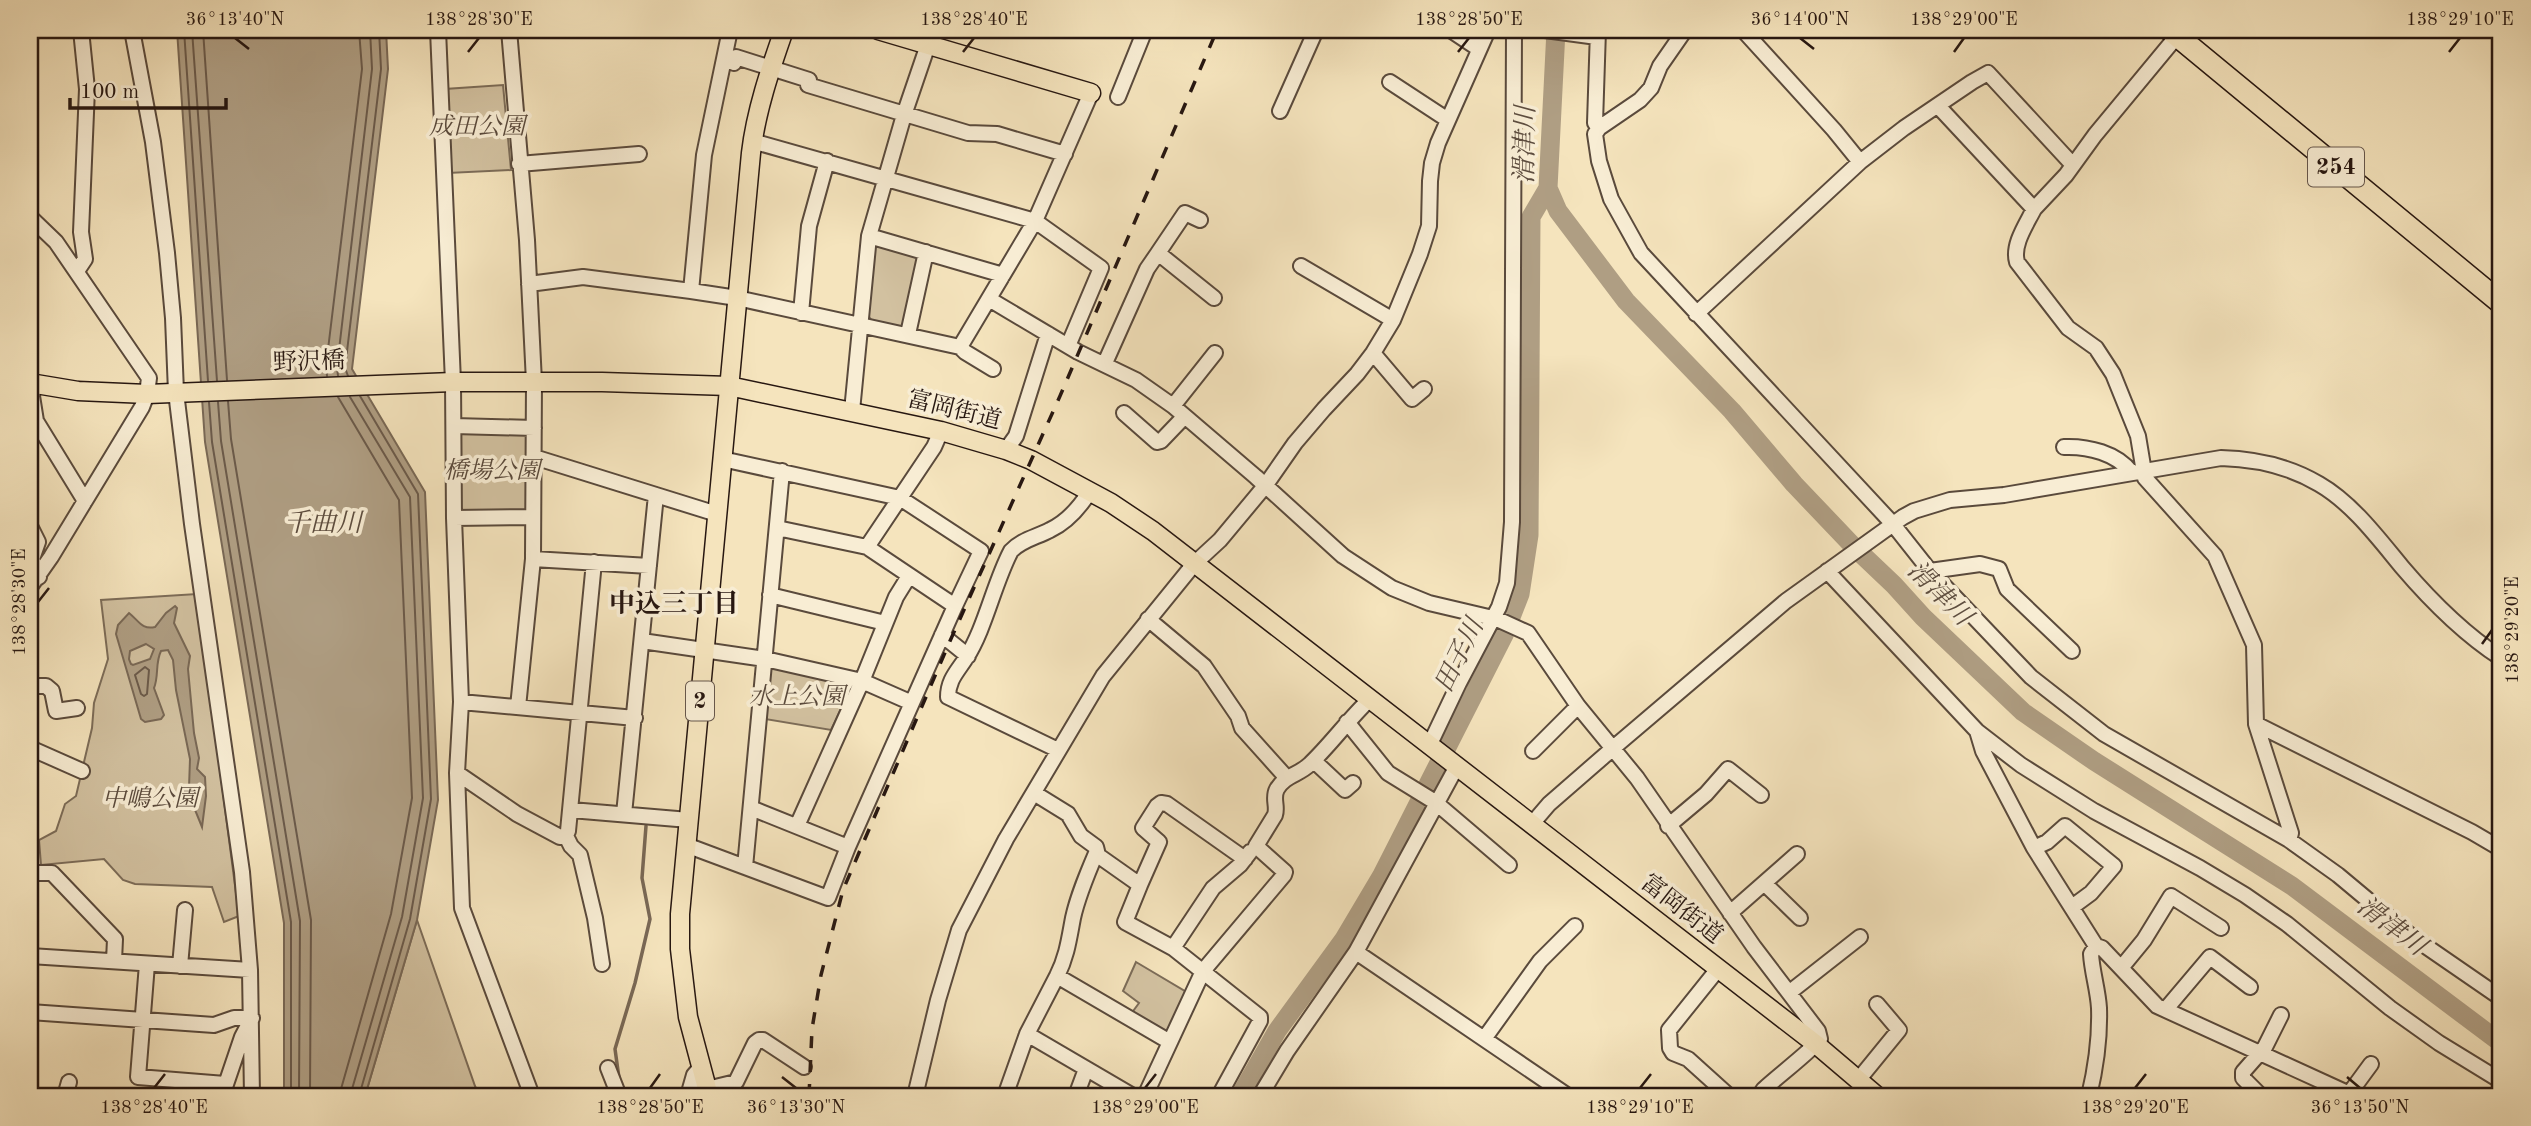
<svg xmlns="http://www.w3.org/2000/svg" width="2531" height="1126" viewBox="0 0 2531 1126" font-family="'Old Standard TT','Noto Serif JP',serif">
<style>
.green{fill:#d2c1a0;stroke:#7c6c58;stroke-width:2}
.water{fill:#af9e83;stroke:#796855;stroke-width:2;fill-rule:evenodd}
.lines{fill:none;stroke-linecap:round;stroke-linejoin:round}
.shore{stroke:#6b5a4a;stroke-width:2}
.stream{stroke:#796855;stroke-width:3.5}
.river{stroke:#af9e83;stroke-width:19}
.minor-casing{stroke:#5a4a3c;stroke-width:18}
.major-casing{stroke:#271711;stroke-width:21}
.highway-casing{stroke:#271711;stroke-width:24}
.minor{stroke:#f8edd4;stroke-width:14}
.major{stroke:#f5e4bd;stroke-width:18}
.highway{stroke:#f5e4bd;stroke-width:21}
.rail{stroke:#271711;stroke-width:3.5;stroke-dasharray:12 12;stroke-linecap:butt}
.ticks{fill:none;stroke:#271711;stroke-width:2.5}
.labels{text-anchor:middle;dominant-baseline:central;stroke-width:7;stroke-linejoin:round;paint-order:stroke}
.shield{fill:#f8edd4;stroke:#66574c;stroke-width:2}
.shield-label{font-size:23px;font-weight:bold;fill:#271711}
.park-label{font-size:24px;font-style:italic;fill:#5a4a3c;stroke:#f8edd4}
.street-label{font-size:24px;fill:#271711;stroke:#f8edd4}
.water-label{font-size:26px;font-style:italic;fill:#5d4d3f;stroke:#f8edd4}
.neighbourhood-label{font-size:26px;font-weight:bold;fill:#271711;stroke:#f8edd4}
.neatline{fill:none;stroke:#271711;stroke-width:2.5}
.ticks-label{font-size:18px;text-anchor:middle;fill:#271711}
</style>
<rect width="100%" height="100%" fill="#f5e4bd"/>
<filter id="stains"><feTurbulence type="fractalNoise" baseFrequency=".00286" numOctaves="4"/><feColorMatrix values="0 0 0 0 .2 0 0 0 0 .09 0 0 0 0 .02 0 0 0 .5 -.17"/></filter>
<radialGradient id="worn" r=".72"><stop offset=".6" stop-color="#630" stop-opacity="0"/><stop offset="1" stop-color="#630" stop-opacity=".3"/></radialGradient>
<path class="green" d="M503 85 511 170 448 173 445 89Z
M874 244 918 254 920 260 904 328 872 321 867 314Z
M463 429 523 431 527 435 526 509 522 513 465 514 458 508 456 434Z
M197 594 239 916 224 922 212 887 135 884 123 880 104 859 41 865 39 840 56 831 65 804 76 796 92 728 94 703 108 659 101 600Z
M770 665 847 683 850 690 831 730 765 719Z
M417 920 475 1086 480 1096H365Z
M1136 962 1188 993 1170 1030 1164 1032 1131 1014 1139 1003 1123 991Z"/>
<path class="water" d="M177 30H386L388 69 352 369 425 492 438 800 417 920 365 1096H284V923L205 442Z
M175 606 177 608 174 623 190 656 188 669 194 733 199 758 197 769 205 777 206 796 202 827 193 805 189 788 190 759 176 690 173 660 168 650 161 651C155 663 159 676 154 688L164 715 161 719 145 722 141 719 116 634 118 625 129 613C139 621 142 630 155 627L166 613ZM146 644 154 649 150 659 133 665 131 664 129 659 130 651Z"/>
<g class="lines">
<path class="shore" d="M184 30 208 381
M192 30 217 381
M203 30 227 380
M327 376 326 366 362 69 359 30
M338 376 337 367 372 69 370 30
M348 376 345 368 381 69 379 30
M338 397 399 500 412 798 391 914 339 1096
M350 397 410 497 423 798 402 917 350 1096
M228 401 231 439 311 920 310 1096
M209 402 212 442 291 922V1096
M218 402 221 441 300 921 299 1096
M145 667 149 670 147 694 144 696 141 694 135 675Z
M359 1096 410 919 431 799 418 494 360 396"/>
<path class="stream" d="M619 1078 615 1049 635 983 650 919 642 878 646 826"/>
<path class="river" d="M1556 30 1548 188 1558 211 1626 301 1732 411 1794 484 1854 547 1894 585 1923 617 2023 712 2094 761 2292 886 2501 1043
M1240 1096 1277 1031 1344 939 1382 875 1504 635 1520 594 1529 535 1531 217 1548 188"/>
<g class="minor-casing">
<path id="minor" d="M132 30 153 142 167 253 173 318 176 392 192 524 242 872 250 970 252 1096
M438 30 453 382 454 518 461 702 457 773 517 814 560 837 566 836 568 831 594 562
M509 30 527 240 534 382 533 559 518 707
M1545 30 1597 37
M1598 30 1595 123 1599 128
M1685 30 1660 66 1651 88 1640 100 1599 128 1595 134 1599 161 1611 199 1641 253 1892 523 1930 571 2031 677 2104 734 2289 840 2338 875 2411 936 2501 998
M1743 30 1834 130 1860 162
M1452 31 1479 49
M724 59 734 63 736 57 809 80 808 85 968 133 997 134 1065 154
M1390 82 1448 120
M1118 97 1145 30
M1938 106 2034 209C2026 225 2012 245 2017 262L2068 328 2096 348 2113 374 2138 436 2145 478 2215 556 2254 645 2256 724 2291 833 2289 840
M1280 111 1316 30
M752 141 1035 221 1101 268 1068 346
M519 164 639 154
M2034 209 2066 175 2095 135 2182 30
M30 217 56 242 149 378 147 394 142 407 51 557 30 587
M869 236 1003 275
M1158 253 1185 213 1200 220
M1301 266 1393 320
M77 271 85 259 81 232 87 89 81 30
M529 284 583 277 691 291 737 298 960 347 1035 221 1091 93
M691 291 704 155 730 30
M989 299 1078 352 1136 380 1173 406 1256 477 1343 556 1392 588 1429 603 1497 619 1528 633 1578 706 1637 778 1754 947 1818 1031 1820 1039C1816 1047 1773 1080 1763 1090
M801 313 809 226 827 161
M1696 314 1860 162 1904 128 1972 82 1988 73 2072 164
M908 334 926 252
M960 347 965 352 993 369
M1373 353 1412 399 1424 389
M1105 363 1147 269 1158 253 1214 298
M34 384 32 396 36 421 85 501
M1173 406 1215 353
M852 411 869 236 904 115 933 30
M1124 413 1157 442 1161 441 1184 417
M454 426 534 428
M2064 447C2088 446 2117 453 2132 473
M1006 450 1016 436 1048 334
M534 457 717 514
M722 459 900 498 981 551 955 606
M454 518 532 517
M30 526 38 542 32 559 39 577
M867 547 934 447 941 431
M533 559 649 566
M1827 571 1977 731 2021 765 2094 811 2200 868 2245 895 2287 924 2390 1008 2439 1043 2501 1081
M1930 571 1980 564 1999 569 2007 589 2072 651
M770 595 885 623
M1148 619 1204 666 1238 716 1242 728 1286 777
M942 635 968 656
M642 641 765 659 862 681 912 703
M30 686H46L52 691 56 711 77 708
M461 702 635 718
M1347 722 1388 773 1435 802 1509 865
M2256 724 2472 832 2501 849
M1977 731 1983 751 2034 848 2096 946 2102 948 2157 1006 2354 1096
M1429 746 1459 683 1499 607 1507 583 1512 522 1514 30
M30 748 82 771
M1058 750 948 697C948 680 957 672 966 658 985 629 994 583 1011 551 1021 540 1037 537 1050 530 1067 522 1080 507 1090 491
M1533 751 1578 706
M1314 761 1345 790 1353 783
M457 773 462 908 532 1096
M1034 793 1068 814 1081 836 1096 847 1097 851C1088 872 1078 895 1073 918 1069 939 1067 956 1057 976
M751 808 848 847
M571 810 689 820
M624 814 656 495
M1531 825 1549 804 1619 743 1786 601 1903 517 1914 511 1950 500 2004 495 2221 458C2256 459 2289 466 2319 484 2352 503 2378 538 2402 567 2431 601 2464 634 2501 658
M797 826 862 681 896 597 909 576
M1668 826 1706 794 1728 769 1761 795
M566 836 571 846 580 855 595 918 602 964
M686 845 828 898 848 847 955 606 867 547 777 528
M2034 848 2047 842 2065 826 2114 866 2091 893 2072 907
M1096 854 1140 885 1125 922 1173 948 1260 1017V1021L1219 1096
M745 867 782 471
M30 873H52L115 939 114 961
M1764 883 1800 918
M1140 885 1159 842 1143 828 1157 806 1161 803 1167 804 1245 859
M1730 913 1797 854
M1173 948 1213 888 1240 865 1250 852
M1356 952 1568 1096
M30 956 250 970
M147 964 138 1077 225 1084
M180 966 185 910
M2121 968 2144 940 2171 896 2221 928
M1718 969 1669 1030 1670 1048 1673 1053 1688 1059 1729 1096
M1790 992 1860 937
M2166 1009 2210 957 2250 987
M30 1012 214 1025 234 1018H252L242 1037 222 1096
M1027 1034 1133 1096
M1484 1039 1540 961 1575 926
M608 1068 619 1096
M1859 1079 1899 1030 1877 1004
M707 1089 736 1082 755 1043 759 1040H763L804 1067
M2349 1094 2371 1064
M65 1096 69 1082
M688 1096 694 1075 701 1067
M915 1096 938 1000 959 930 1006 839 1103 676 1194 564 1220 540 1265 486 1295 443 1324 409 1357 374 1373 353 1393 320 1420 254 1429 226 1430 181 1432 163 1438 143 1488 30
M1005 1096 1027 1034 1057 976 1170 1042
M1076 1096 1086 1069
M1145 1096 1203 971 1284 875 1285 872 1256 846 1275 815C1278 806 1272 798 1277 789 1285 775 1299 775 1310 764 1331 744 1348 720 1369 700
M1260 1096 1287 1051 1356 952 1457 766
M2089 1096C2096 1067 2100 1038 2099 1008 2098 990 2092 972 2091 954L2096 946
M2261 1096 2243 1078V1072L2265 1047 2281 1015"/>
</g>
<g class="major-casing">
<path id="major" d="M878 30 1091 93
M30 383 78 391 147 394 453 382H602L729 386 941 431 1006 450 1031 460 1111 503 1153 531 1817 1045 1877 1096
M709 1096 688 1017 680 949V914L751 153C756 111 770 70 784 30"/>
</g>
<g class="highway-casing">
<path id="highway" d="M2170 30 2501 303"/>
</g>
<use href="#minor" class="minor"/>
<use href="#major" class="major"/>
<use href="#highway" class="highway"/>
<path class="rail" d="M809 1096 812 1029 821 975 843 890 950 641 1060 396 1217 30"/>
</g>
<path class="ticks" d="M235 38 249 49M1800 38 1814 49M468 52 479 38M963 52 974 38M1458 52 1469 38M1954 52 1964 38M2449 52 2460 38M38 602 49 588M2482 644 2492 630M782 1077 796 1088M2347 1077 2360 1088M154 1088 165 1074M650 1088 660 1074M1145 1088 1156 1074M1640 1088 1651 1074M2135 1088 2146 1074"/>
<g class="labels">
<g class="shield">
<rect x="2308" y="147.5" width="56" height="39" rx="5"/>
<rect x="686" y="681.5" width="28" height="39" rx="5"/>
</g>
<g class="shield-label">
<text x="2336" y="167">254</text>
<text x="700" y="701">2</text>
</g>
<g class="park-label">
<text x="477" y="128">成田公園</text>
<text x="492" y="472">橋場公園</text>
<text x="797" y="698">水上公園</text>
<text x="150" y="800">中嶋公園</text>
</g>
<g class="street-label">
<text transform="translate(309 363) rotate(-2)">野沢橋</text>
<text transform="translate(954 411) rotate(14)">富岡街道</text>
<text transform="translate(1681 910) rotate(38)">富岡街道</text>
</g>
<g class="water-label">
<text transform="translate(1526 145) rotate(-89)">滑津川</text>
<text x="323" y="524">千曲川</text>
<text transform="translate(1939 594) rotate(45)">滑津川</text>
<text transform="translate(1460 656) rotate(-64)">田子川</text>
<text transform="translate(2391 927) rotate(37)">滑津川</text>
</g>
<g class="neighbourhood-label">
<text x="674" y="605">中込三丁目</text>
</g>
</g>
<rect width="2531" height="1126" fill="none" stroke="#f5e4bd" stroke-width="77"/>
<path d="M70 98v10h156v-10" fill="none" stroke="#271711" stroke-width="3.5"/>
<text x="80" y="98" font-size="21" fill="#271711" stroke="#f8edd4" stroke-width="5" paint-order="stroke">100 m</text>
<rect x="38" y="38" width="2454" height="1050" class="neatline"/>
<g class="ticks-label">
<text x="235" y="25">36°13'40"N</text>
<text x="479" y="25">138°28'30"E</text>
<text x="974" y="25">138°28'40"E</text>
<text x="1469" y="25">138°28'50"E</text>
<text x="1800" y="25">36°14'00"N</text>
<text x="1964" y="25">138°29'00"E</text>
<text x="2460" y="25">138°29'10"E</text>
<text transform="translate(19 602) rotate(-90)" y="6">138°28'30"E</text>
<text transform="translate(2512 630) rotate(-90)" y="6">138°29'20"E</text>
<text x="154" y="1113">138°28'40"E</text>
<text x="650" y="1113">138°28'50"E</text>
<text x="796" y="1113">36°13'30"N</text>
<text x="1145" y="1113">138°29'00"E</text>
<text x="1640" y="1113">138°29'10"E</text>
<text x="2135" y="1113">138°29'20"E</text>
<text x="2360" y="1113">36°13'50"N</text>
</g>
<rect width="100%" height="100%" filter="url(#stains)"/>
<rect width="100%" height="100%" fill="url(#worn)"/>
</svg>
